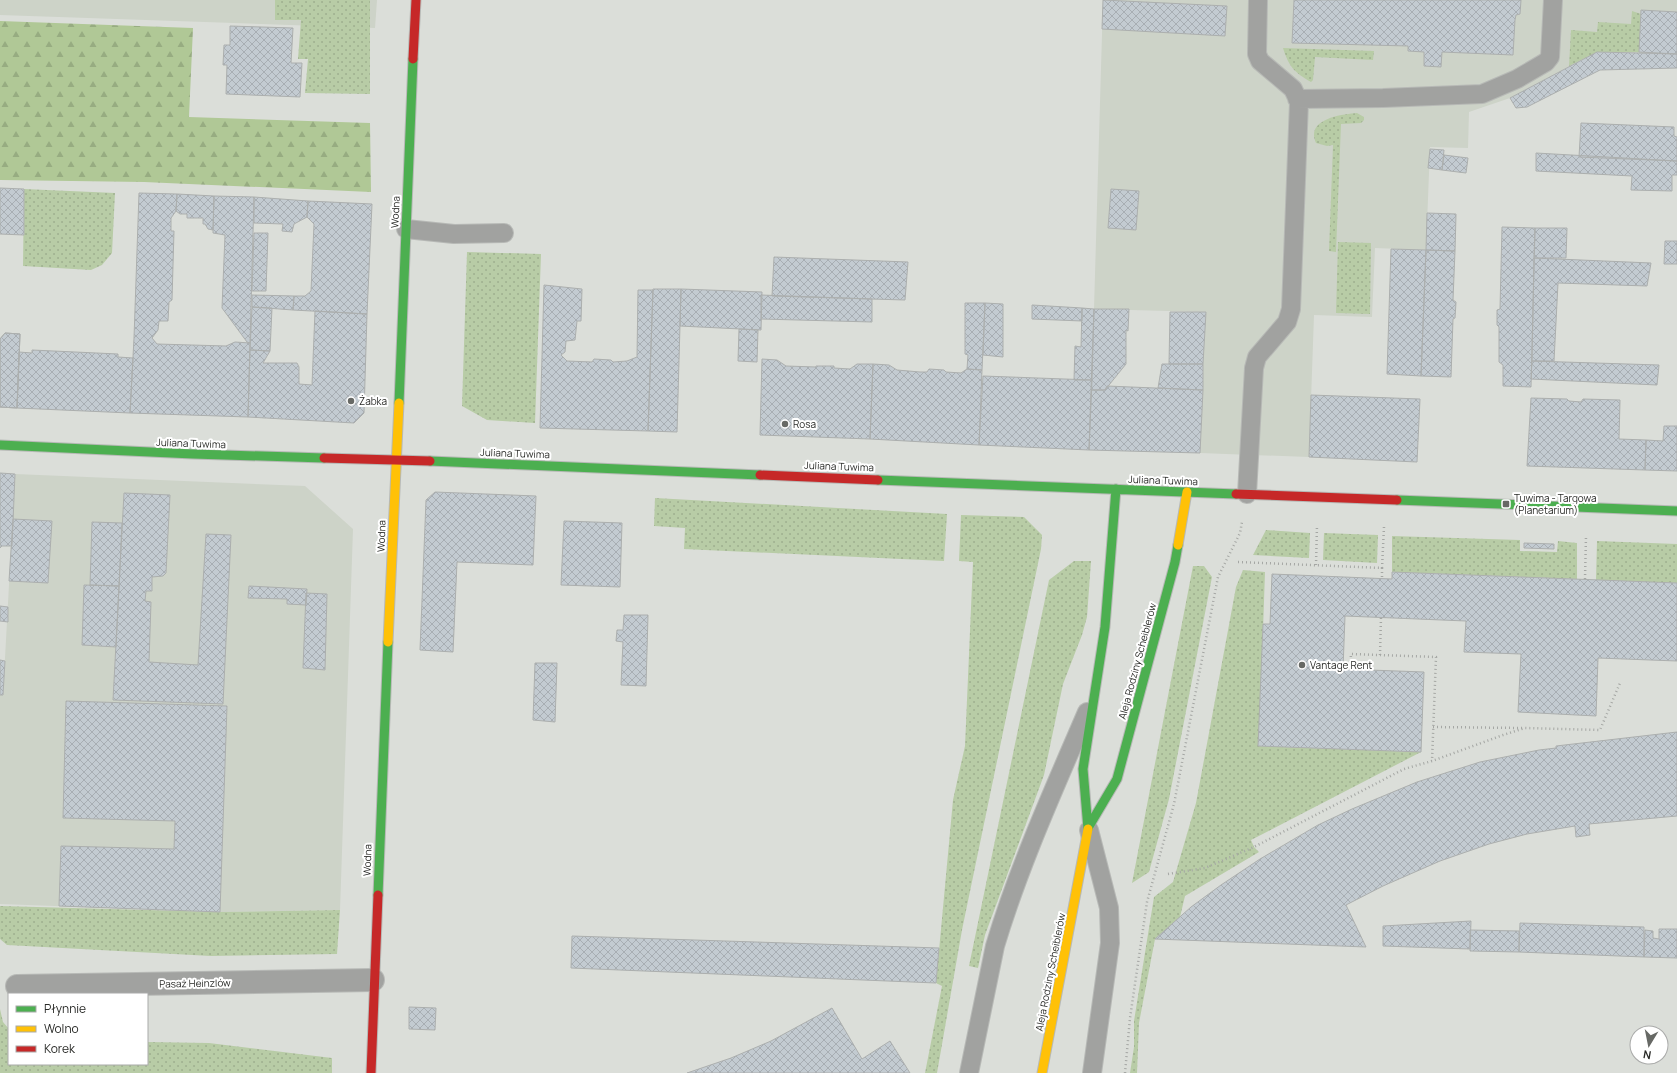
<svg xmlns="http://www.w3.org/2000/svg" width="1677" height="1073" viewBox="0 0 1677 1073" font-family="Manrope,sans-serif">
<style>
.built{fill:#cdd3c8}
.grass{fill:url(#grass-dots)}
.forest{fill:url(#forest-firs)}
.building{fill:url(#building-cross-hatch);stroke:#acafae}
.lines{fill:none;stroke-linecap:round;stroke-linejoin:round}
.lane-casing{stroke:#b7b9b6;stroke-width:20}
.street-casing{stroke:#b7b9b6;stroke-width:24}
.fast-casing{stroke:#b7b9b6;stroke-width:11}
.slow-casing{stroke:#b7b9b6;stroke-width:11}
.jam-casing{stroke:#b7b9b6;stroke-width:11}
.path{stroke:#a5a7a4;stroke-width:2.5;stroke-dasharray:1 3;stroke-linecap:butt}
.lane{stroke:#a1a2a0;stroke-width:18}
.street{stroke:#a1a2a0;stroke-width:22}
.fast{stroke:#4caf50;stroke-width:9}
.slow{stroke:#ffc107;stroke-width:9}
.jam{stroke:#c62828;stroke-width:9}
.poi-dot{fill:#676965;stroke:#fff;stroke-width:1.5}
.labels{text-anchor:middle;dominant-baseline:central;stroke-width:4;stroke-linejoin:round;paint-order:stroke}
.street-label{font-size:10px;fill:#292a27;stroke:#fff}
.poi-label{font-size:10px;fill:#292a27;stroke:#fff;text-anchor:start}
</style>
<defs>
<pattern id="grass-dots" width="8" height="8" patternUnits="userSpaceOnUse"><rect width="8" height="8" fill="#b8cca6"/><path d="M2 2h.1M6 6h.1" fill="none" stroke="#9eaf8f" stroke-width="1.8" stroke-linecap="round"/></pattern>
<pattern id="forest-firs" width="22" height="20" patternUnits="userSpaceOnUse"><rect width="22" height="20" fill="#b0c896"/><path d="M5 1l3.5 6h-7zM16 11l3.5 6h-7z" fill="#97ac81"/></pattern>
<pattern id="building-cross-hatch" width="8" height="8" patternUnits="userSpaceOnUse"><rect width="8" height="8" fill="#c3cbd1"/><path d="M0 0l8 8M0 8l8-8" fill="none" stroke="#a8aeb3"/></pattern>
</defs>
<rect width="100%" height="100%" fill="#dbded9"/>
<path class="built" d="M0 0H377L375 28 0 15Z
M1103 0H1677V54L1597 52 1510 98 1469 112 1468 148 1430 147 1426 250 1375 248 1372 317 1314 315 1309 457 1200 453 1205 312 1094 309Z
M15 474 305 486 353 529 340 910 220 912 0 904V695H3Z"/>
<path class="grass" d="M275 0H370V94L305 93 308 59H298L301 20H275Z
M1632 11 1641 14 1639 52H1597L1569 66 1571 30 1597 32 1598 22 1631 24Z
M1283 48 1374 51 1373 60 1315 57 1313 80 1311 82C1294 72 1289 67 1283 48Z
M1357 113 1364 117V120L1361 123 1341 124 1336 252 1329 251 1333 145 1327 146 1316 143C1305 119 1342 114 1357 113Z
M24 189 115 193 112 253 102 265 91 270 23 266Z
M1338 242 1371 243 1370 314 1336 313Z
M467 252 541 254 535 423 487 420 462 406Z
M655 498 947 514 944 561 684 549 685 528 654 526Z
M961 515 1024 517 1042 535 1041 549 962 930 937 1073H925L942 986 936 983 953 800 965 746 973 562 959 561Z
M1266 530 1310 533 1309 558 1253 555Z
M1324 533 1378 535 1377 563 1323 560Z
M1392 536 1520 540V551L1557 552 1558 541 1577 543V579L1392 572Z
M1597 541 1677 544V583L1596 580Z
M1074 561H1091L1087 617 1082 635 1063 684 1044 775 985 935 978 968 969 966 1049 580Z
M1193 566H1204L1212 577 1169 799 1149 872 1132 883Z
M1243 570 1265 572 1259 746 1421 752 1251 840 1254 847 1259 852 1185 896 1180 917 1155 939 1139 1023 1137 1073H1130L1134 1047V1021L1154 897 1173 882 1196 803 1236 587Z
M0 906 220 912 340 910 337 954 211 956 7 945 0 939Z
M0 1009 3 1022 9 1029V1064H147V1042L209 1043 332 1058V1073H0Z"/>
<path class="forest" d="M0 21 193 28 189 117 370 123 371 192 144 182 0 180Z"/>
<path class="building" d="M1103 0 1227 6 1225 36 1102 29Z
M1294 0H1521L1520 14 1516 15 1515 20 1513 55 1442 52 1441 67 1424 66V52L1408 51V46L1292 43Z
M1641 10 1677 12V54L1639 52Z
M230 26 293 28 291 63H302L300 97 226 94 227 65H223L224 45H230Z
M1597 52 1677 54V68L1600 70 1527 107 1516 108 1510 98Z
M1581 123 1674 127V136L1677 137V161L1579 157Z
M1430 149 1444 150 1442 170 1428 168Z
M1536 153 1677 161V175H1672V191L1631 190 1632 176 1536 171Z
M1444 155 1468 158 1466 173 1442 170Z
M0 188 24 189V235L0 234Z
M1111 189 1139 191 1136 230 1108 228Z
M139 193 177 194 176 211 171 218V231H174L172 300 169 302 168 321H159L158 330 152 338 157 344 226 346 235 342 250 343 248 417 130 413 134 338Z
M177 194 214 196 213 230 208 229 205 224H203V218H187V214H180L176 211Z
M214 196 254 197 250 343 247 342 222 308 225 235 213 233Z
M254 197 308 201 307 217 294 224 292 232 282 231 283 224 254 223Z
M308 201 372 204 367 314 293 310 294 296H305L311 291 314 224 307 217Z
M1427 213 1456 214 1455 251 1426 250Z
M1502 227 1535 228 1531 387 1503 386V365L1499 362V327L1497 325V310L1500 309Z
M1535 228H1567L1566 258H1534Z
M254 233H268L266 291H252Z
M1665 241H1677V264H1664Z
M1391 249 1426 250 1421 376 1387 374Z
M1426 250 1455 251 1453 300 1456 302 1455 318 1453 319 1451 377 1421 376Z
M774 257 908 262 905 300 772 296Z
M1534 258 1651 263 1647 286 1558 283 1554 361H1532Z
M544 285 582 289 581 321H577L575 340 566 341 565 352 561 355 567 361 592 362 594 359 611 360 613 362 627 361 637 357 638 290H653L648 431 540 428Z
M653 289H681L677 432 648 431Z
M681 289 762 292 761 330 680 326Z
M252 295 294 296 293 310 252 307Z
M761 295 872 299V322L761 319Z
M965 303H985L982 370 967 369 968 355 965 354Z
M985 303 1003 304V357L983 355Z
M1032 305 1082 308V321L1032 319Z
M252 307 272 308 270 351 250 350Z
M1082 308 1094 309 1092 380H1074L1075 346 1081 347Z
M1094 309H1129L1128 331 1126 330V364L1105 390H1091Z
M315 311 367 314 364 413 354 423 248 417 250 350 270 351 263 363H297L299 367V384L312 385Z
M1170 312H1206L1203 364H1169Z
M739 329 758 330 757 362 738 361Z
M5 333 20 334 17 408 0 407V339Z
M5 333 20 334 17 408 0 407V339Z
M32 350 118 354V357L133 358 130 413 17 408 19 352 32 353Z
M762 359 777 360 786 366 816 367V366H834V368L850 369 857 364H873L870 439 760 435Z
M1532 361 1659 365 1657 385 1531 379Z
M873 364 889 365 897 370 920 372H927L929 369 944 370 946 372 961 373 967 369 982 370 979 445 870 439Z
M1162 364H1203V390L1158 388Z
M983 376 1092 380 1089 450 979 445Z
M1107 386 1203 390 1200 453 1089 450 1091 390H1105Z
M1311 395 1420 399 1417 462 1309 457Z
M1531 398 1567 399 1569 401 1581 402 1583 399 1620 400 1619 439 1646 440 1645 470 1527 466Z
M1664 426H1677V471L1645 470 1646 440 1663 441Z
M0 473 15 474 12 546H2L0 548Z
M435 492 536 496 533 565 457 562 453 652 420 650 426 500Z
M124 493 170 495 166 573 163 576 152 577V591H146L145 601 151 602 149 662 198 665 206 534 231 535 223 704 113 700Z
M13 519 52 521 48 583 9 581Z
M564 521 622 523 620 587 561 585Z
M92 522 122 523 119 586 90 585Z
M1524 543 1554 544V549L1524 548Z
M1392 572 1677 583V661L1598 658 1596 716 1518 712 1521 654 1464 652 1466 621 1345 616 1343 669 1424 672 1421 752 1258 746 1263 624H1270L1272 574 1392 579Z
M84 585 119 586 116 647 82 645Z
M249 586 307 589 306 605 287 604V599L248 598Z
M306 593 327 594 325 670 303 668Z
M0 606 8 607V622L0 621Z
M624 615H648L646 686 621 685 623 642 616 641 617 630H623Z
M0 660 5 661 3 695H0Z
M535 663H557L555 722 533 720Z
M66 701 227 706 220 912 59 906 61 846 174 849 175 821 63 818Z
M1677 732V816L1589 824 1590 835 1576 837 1575 826 1527 834 1489 844 1440 861 1383 886 1346 905 1366 947 1155 939 1191 907 1221 885 1260 859 1318 825 1352 809 1417 782 1480 762 1539 750 1556 748V746Z
M1471 921 1470 949 1383 946V926Z
M1520 923 1644 927V957L1519 952Z
M1659 929H1677V958L1644 957 1645 930 1653 931V938L1659 939Z
M1470 930 1519 931V952L1470 951Z
M572 936 939 948 936 983 571 968Z
M409 1007 436 1008 435 1030 409 1029Z
M832 1008 862 1059 890 1041 910 1073H687L731 1058 771 1041Z"/>
<g class="lines">
<g class="lane-casing">
<path id="lane" d="M1297 99 1383 98 1482 94 1517 79 1546 62 1550 57 1553 0
M406 229 454 234 504 233
M1247 494 1254 368 1257 357 1287 322 1291 309 1299 102 1293 89 1260 61 1257 54 1258 0
M1089 830 1109 908 1110 943 1092 1073
M969 1073 995 946C1019 866 1054 789 1087 712"/>
</g>
<g class="street-casing">
<path id="street" d="M17 986 373 980"/>
</g>
<g class="fast-casing">
<path id="fast" d="M399 403 413 59
M0 445 193 454 324 458
M430 461 760 475
M878 480 1236 494
M1397 500 1677 511
M1088 828 1117 779 1175 562 1178 545
M1088 829 1083 769 1105 627 1116 489
M378 895 388 642"/>
</g>
<g class="slow-casing">
<path id="slow" d="M1178 545 1187 492
M388 642 399 403
M1042 1073 1088 829"/>
</g>
<g class="jam-casing">
<path id="jam" d="M413 59 416 0
M324 458 430 461
M760 475 878 480
M1236 494 1397 500
M371 1073 378 895"/>
</g>
<path class="path" d="M1238 562 1382 568V578
M1316 565 1317 525
M1382 568 1384 527
M1585 579 1586 536
M1380 655 1381 617
M1350 669 1351 654 1436 657 1432 761
M1433 727 1522 728
M1168 874 1205 868 1254 847 1404 769 1432 761 1503 735 1525 728 1600 730 1620 683
M1125 1073 1130 1018 1147 902 1174 804 1218 577 1240 533 1242 522"/>
<use href="#lane" class="lane"/>
<use href="#street" class="street"/>
<use href="#fast" class="fast"/>
<use href="#slow" class="slow"/>
<use href="#jam" class="jam"/>
</g>
<g class="poi-dot">
<circle cx="351" cy="401" r="4"/>
<circle cx="785" cy="424" r="4"/>
<rect x="1502" y="500" width="8" height="8" rx="2"/>
<circle cx="1302" cy="665" r="4"/>
</g>
<g class="labels">
<g class="street-label">
<text transform="translate(395 212) rotate(-87)">Wodna</text>
<text transform="translate(191 443) rotate(2)">Juliana Tuwima</text>
<text transform="translate(515 453) rotate(2)">Juliana Tuwima</text>
<text transform="translate(839 466) rotate(2)">Juliana Tuwima</text>
<text transform="translate(1163 480) rotate(2)">Juliana Tuwima</text>
<text transform="translate(381 536) rotate(-88)">Wodna</text>
<text transform="translate(1137 661) rotate(-75)">Aleja Rodziny Scheiblerów</text>
<text transform="translate(367 860) rotate(-88)">Wodna</text>
<text transform="translate(1050 972) rotate(-79)">Aleja Rodziny Scheiblerów</text>
<text transform="translate(195 983) rotate(-1)">Pasaż Heinzlów</text>
</g>
<g class="poi-label">
<text x="359" y="401">Żabka</text>
<text x="793" y="424">Rosa</text>
<text x="1514" y="498">Tuwima - Targowa<tspan x="1514" dy="12">(Planetarium)</tspan></text>
<text x="1310" y="665">Vantage Rent</text>
</g>
</g>
<rect x="8" y="993" width="140" height="72" fill="#ffffff" stroke="#a9aaa9"/>
<rect x="16" y="1006" width="20" height="6" fill="#4caf50" stroke="#a9aaa9"/>
<text x="44" y="1013" font-size="12" fill="#292a27">Płynnie</text>
<rect x="16" y="1026" width="20" height="6" fill="#ffc107" stroke="#a9aaa9"/>
<text x="44" y="1033" font-size="12" fill="#292a27">Wolno</text>
<rect x="16" y="1046" width="20" height="6" fill="#c62828" stroke="#a9aaa9"/>
<text x="44" y="1053" font-size="12" fill="#292a27">Korek</text>
<g transform="translate(1649 1045) rotate(190)"><circle r="19" fill="#ffffff" stroke="#a9aaa9"/>
<path d="M0-3L7 15L0 10L-7 15Z" fill="#676965"/>
<text y="-6" font-size="11" font-weight="bold" text-anchor="middle" fill="#292a27">N</text>
</g>
</svg>
